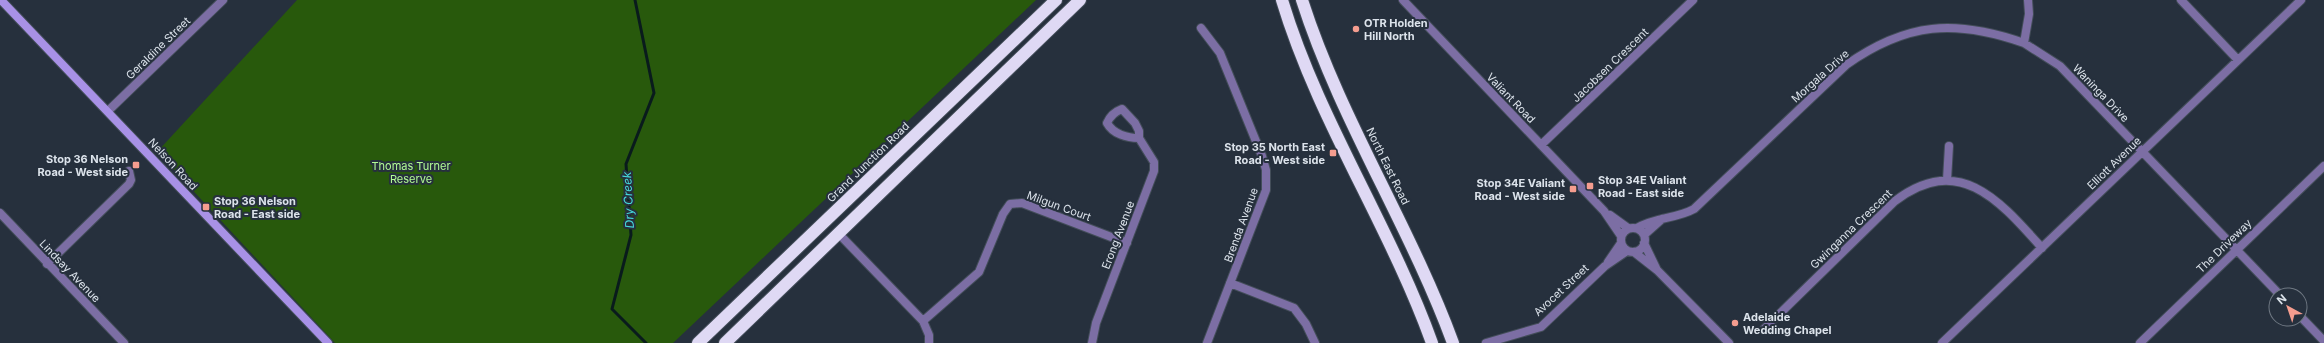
<svg xmlns="http://www.w3.org/2000/svg" width="2324" height="343" viewBox="0 0 2324 343" font-family="Inter,sans-serif">
<style>
.green{fill:#28590c}
.lines{fill:none;stroke-linecap:round;stroke-linejoin:round}
.stream{stroke:#091b1c;stroke-width:3}
.street-casing{stroke:#434d59;stroke-width:10}
.secondary-casing{stroke:#434d59;stroke-width:10}
.highway-casing{stroke:#434d59;stroke-width:14}
.street{stroke:#7c6ea4;stroke-width:8}
.secondary{stroke:#a891e6;stroke-width:8}
.highway{stroke:#dfd9f4;stroke-width:12}
.poi-dot{fill:#f59d8f;stroke:#26303d;stroke-width:1.5}
.labels{text-anchor:middle;dominant-baseline:central;stroke-width:4;stroke-linejoin:round;paint-order:stroke}
.poi-label{font-size:11px;font-weight:bold;fill:#dce3eb;stroke:#26303d;text-anchor:start}
.street-label{font-size:11px;fill:#dce3eb;stroke:#26303d}
.park-label{font-size:11px;fill:#b2fb95;stroke:#26303d}
.water-label{font-size:12px;font-style:italic;fill:#45d9dd;stroke:#26303d}
</style>
<rect width="100%" height="100%" fill="#26303d"/>
<path class="green" d="M297 0H1036L673 343H335L157 152Z"/>
<g class="lines">
<path class="stream" d="M635 0 654 93 626 164 631 235 612 309 646 343"/>
<g class="street-casing">
<path id="street" d="M1403 0 1604 211 1621 236
M2028 0 2029 14 2024 43 2060 66 2280 295
M2181 0 2238 60
M1201 28 1220 53 1262 156 1266 170V190L1207 343
M108 111 223 0
M1541 145 1693 0
M1947 180 1949 146
M0 213 124 343
M1610 215 1628 228
M1621 240a12 12 0 1 1 24 0a12 12 0 1 1-24 0Z
M1637 228C1655 217 1676 219 1694 209L1846 65C1907 22 1955 19 2024 43
M838 233 923 321 929 335V343
M1644 235 1662 219
M1644 243 1656 268
M1634 252 1657 270 1729 343
M1608 262 1621 243
M47 264 129 184 131 180 129 171
M1230 283 1294 308 1306 324 1315 343
M2300 316 2324 341
M923 321 979 272 1003 214 1010 204 1022 203 1127 243
M1764 329 1895 201C1959 152 2000 201 2042 248
M1092 343 1096 323 1154 171V162L1139 138V131L1135 123 1122 109C1114 112 1110 116 1107 123 1113 134 1127 138 1139 138
M1486 343 1541 327 1605 266 1627 251
M1942 343 2301 0
M2140 343 2324 166"/>
</g>
<g class="secondary-casing">
<path id="secondary" d="M1 0 328 343"/>
</g>
<g class="highway-casing">
<path id="highway" d="M1282 0C1318 120 1390 226 1432 343
M1302 0C1340 119 1410 226 1453 343
M698 343 1056 0
M725 343 1080 0"/>
</g>
<use href="#street" class="street"/>
<use href="#secondary" class="secondary"/>
<use href="#highway" class="highway"/>
</g>
<g class="poi-dot">
<circle cx="1356" cy="29" r="4"/>
<rect x="1329" y="149" width="8" height="8" rx="2"/>
<rect x="132" y="161" width="8" height="8" rx="2"/>
<rect x="1586" y="182" width="8" height="8" rx="2"/>
<rect x="1569" y="185" width="8" height="8" rx="2"/>
<rect x="202" y="203" width="8" height="8" rx="2"/>
<circle cx="1735" cy="323" r="4"/>
</g>
<g class="labels">
<g class="poi-label">
<text x="1364" y="23">OTR Holden<tspan x="1364" dy="13">Hill North</tspan></text>
<text x="1325" y="147" text-anchor="end">Stop 35 North East<tspan x="1325" dy="13">Road - West side</tspan></text>
<text x="128" y="159" text-anchor="end">Stop 36 Nelson<tspan x="128" dy="13">Road - West side</tspan></text>
<text x="1598" y="180">Stop 34E Valiant<tspan x="1598" dy="13">Road - East side</tspan></text>
<text x="1565" y="183" text-anchor="end">Stop 34E Valiant<tspan x="1565" dy="13">Road - West side</tspan></text>
<text x="214" y="201">Stop 36 Nelson<tspan x="214" dy="13">Road - East side</tspan></text>
<text x="1743" y="317">Adelaide<tspan x="1743" dy="13">Wedding Chapel</tspan></text>
</g>
<g class="street-label">
<text transform="translate(158 48) rotate(-44)">Geraldine Street</text>
<text transform="translate(1610 65) rotate(-44)">Jacobsen Crescent</text>
<text transform="translate(1820 76) rotate(-42)">Morgala Drive</text>
<text transform="translate(2101 93) rotate(46)">Waninga Drive</text>
<text transform="translate(1511 98) rotate(46)">Valiant Road</text>
<text transform="translate(868 162) rotate(-44)">Grand Junction Road</text>
<text transform="translate(2114 163) rotate(-44)">Elliott Avenue</text>
<text transform="translate(173 164) rotate(47)">Nelson Road</text>
<text transform="translate(1388 166) rotate(64)">North East Road</text>
<text transform="translate(1059 206) rotate(20)">Milgun Court</text>
<text transform="translate(1241 225) rotate(-70)">Brenda Avenue</text>
<text transform="translate(1851 229) rotate(-44)">Gwinganna Crescent</text>
<text transform="translate(1118 235) rotate(-69)">Erong Avenue</text>
<text transform="translate(2224 246) rotate(-44)">The Driveway</text>
<text transform="translate(70 271) rotate(46)">Lindsay Avenue</text>
<text transform="translate(1561 290) rotate(-43)">Avocet Street</text>
</g>
<g class="park-label">
<text x="411" y="166">Thomas Turner<tspan x="411" dy="13">Reserve</tspan></text>
</g>
<g class="water-label">
<text transform="translate(628 200) rotate(-93)">Dry Creek</text>
</g>
</g>
<g transform="translate(2288 307) rotate(320)"><circle r="19" fill="#26303d" stroke="#6f7883"/>
<path d="M0-3L7 15L0 10L-7 15Z" fill="#f59d8f"/>
<text y="-6" font-size="11" font-weight="bold" text-anchor="middle" fill="#dce3eb">N</text>
</g>
</svg>
